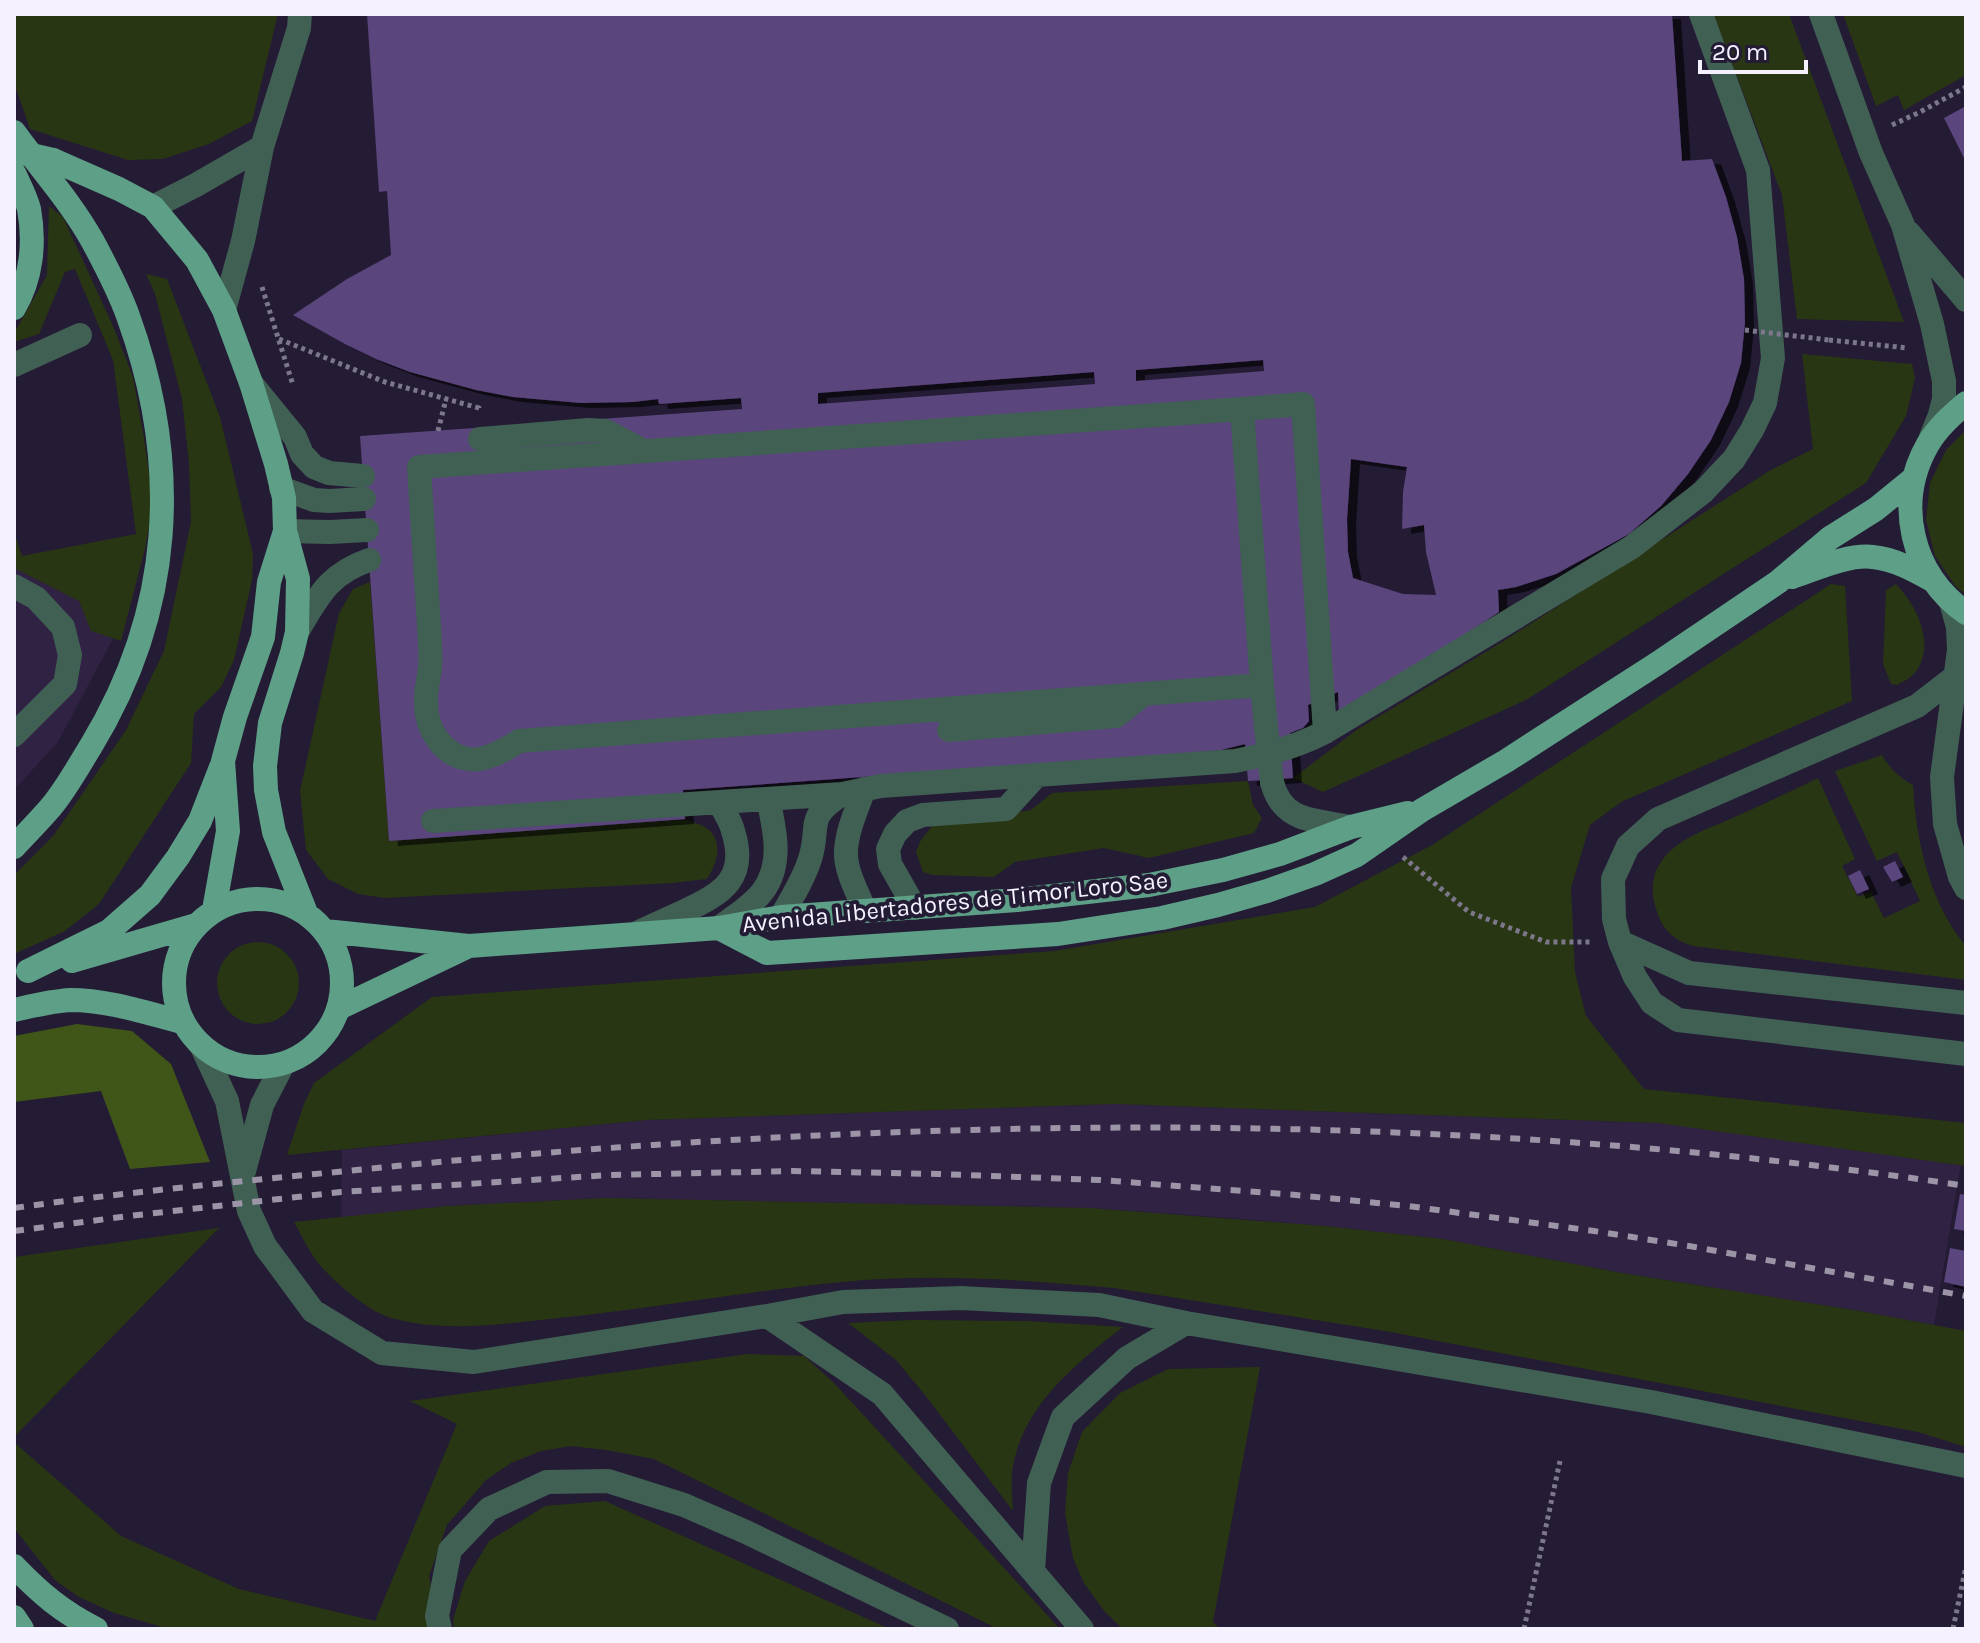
<svg xmlns="http://www.w3.org/2000/svg" width="1980" height="1643" viewBox="0 0 1980 1643" font-family="Karla,sans-serif">
<style>
.built{fill:#2f2242}
.green{fill:#293613}
.forest{fill:#3f5618}
.building{fill:#5a447c;fill-rule:evenodd;filter:url(#shadow)}
.lines{fill:none;stroke-linecap:round;stroke-linejoin:round}
.path{stroke:#7d778b;stroke-width:5;stroke-dasharray:4 4;stroke-linecap:butt}
.minor{stroke:#416054;stroke-width:24}
.major{stroke:#5d9f87;stroke-width:24}
.rail{stroke:#9b95a7;stroke-width:6;stroke-dasharray:10 10;stroke-linecap:butt}
.path-bridge{stroke:#7d778b;stroke-width:5;stroke-dasharray:4 4;stroke-linecap:butt}
.minor-bridge{stroke:#416054;stroke-width:24}
.major-bridge{stroke:#5d9f87;stroke-width:24}
.labels{text-anchor:middle;dominant-baseline:central;stroke-width:8;stroke-linejoin:round;paint-order:stroke}
.street-label{font-size:24px;fill:#f5f1ff;stroke:#241b34}
</style>
<defs>
<filter id="shadow"><feDropShadow dx="9" dy="5" stdDeviation="0" flood-color="#0009"/></filter>
</defs>
<rect width="100%" height="100%" fill="#241b34"/>
<path class="built" d="M14 558 96 597 113 639 58 742 14 790Z
M1114 1104 1658 1123 1962 1157 1934 1325 1860 1311 1622 1273 1443 1239 1325 1226 1229 1218 1090 1208 605 1198 447 1206 341 1218 342 1150 646 1120Z"/>
<path class="green" d="M14 14H278L252 121 209 144 163 159 128 160 30 129 17 91 14 87Z
M1713 14H1789L1904 322 1797 319 1782 195Z
M1843 14H1966V75L1904 110 1898 95 1876 106Z
M49 206 63 217 113 326 133 377 144 438 153 504 145 549 121 641 91 631 79 601 14 568V532L22 556 136 534 113 360 75 269 65 272 39 334 14 342V333L47 275Z
M146 274 167 279 220 417 253 554 252 580 234 660 221 687 194 714 191 763 99 904 65 931 14 954V875L54 835 126 730 164 651 191 522 189 463 182 399 155 294Z
M1802 354 1912 364 1915 378 1906 416 1866 483 1526 700 1323 792 1293 778 1358 729 1502 642 1769 471 1813 449Z
M1966 430V594L1956 587 1935 556 1926 520 1930 483 1946 450Z
M370 582 389 841 685 819C692 822 704 825 709 830 724 844 716 865 707 879L672 883 385 898 358 894 328 879 306 850 300 791 339 613 353 589Z
M1831 584 1845 586 1852 701 1621 802 1590 825 1571 888 1575 972 1586 1016 1644 1089 1966 1123V1166L1658 1123 1114 1104 646 1120 287 1155 304 1104 314 1083 432 997 1054 951 1315 907 1432 845Z
M1896 584C1917 606 1938 647 1913 675 1909 679 1902 682 1897 685L1891 684 1883 664 1886 590Z
M1882 755C1890 768 1898 777 1913 785 1916 840 1929 902 1966 946V980L1693 946C1674 940 1662 930 1656 909 1651 894 1651 876 1661 862 1677 837 1714 827 1739 815 1766 803 1792 791 1818 778L1855 859 1842 866 1858 897 1871 892 1884 918 1920 901 1897 852 1877 861 1835 771Z
M1248 781 1253 805 1262 818 1254 833 1149 858 1104 848 1015 862 994 877 932 875 923 872 916 852 921 840 933 825 1031 810 1052 793Z
M217 983a41 41 0 1 1 82 0a41 41 0 1 1-82 0Z
M605 1198 1090 1208 1325 1226 1443 1239 1622 1273 1860 1311 1966 1331V1447L1918 1432 1385 1331 1114 1288C1024 1280 932 1273 842 1282 747 1291 653 1308 559 1318 503 1324 446 1333 391 1318 369 1312 333 1281 319 1264 309 1252 302 1236 294 1222L447 1206Z
M219 1228 14 1437V1257Z
M912 1320 1028 1321 1123 1327C1078 1362 1027 1402 1014 1461 1010 1477 1012 1495 1013 1511L925 1395 896 1360 848 1323Z
M748 1354 804 1356 834 1383 1060 1629H998L654 1459 606 1450 571 1446 541 1451 511 1463 486 1480 447 1525 429 1576 439 1629H169L114 1613 79 1597 55 1580 14 1528V1442L121 1536 239 1589 375 1621 457 1424 410 1401Z
M1260 1367 1213 1622 1220 1629H1123L1104 1611 1084 1583 1073 1558 1065 1513 1068 1473 1082 1432 1120 1393 1168 1369Z
M604 1501H605L890 1629H454L453 1620 465 1581 489 1541 545 1506Z"/>
<path class="forest" d="M77 1024 132 1031 171 1064 210 1162 130 1169 101 1091 14 1102V1036Z"/>
<path class="building" d="M367 14H1672L1682 161 1712 159 1726 197 1737 237 1744 279 1745 322 1741 363 1729 402 1711 440 1688 474 1661 506 1629 534 1556 574 1516 587 1498 590 1499 612 1405 675 1339 715 1338 692 1308 705 1309 721 1303 728 1290 733 1293 778 1248 781 1245 744 1221 750 1195 753 683 790 685 819 389 841 360 436 742 409 741 398 659 404 658 399 633 402 581 403 513 397 476 390 410 372 376 359 345 344 293 315 347 279 391 255 387 191 379 192ZM1263 360 1264 371 1136 381V370ZM1094 372 1095 384 818 404V393ZM1351 459 1407 467 1403 492 1402 529 1424 525 1426 552 1436 595 1403 594 1353 578 1348 552 1347 520Z
M1966 106V162L1944 118Z
M1895 861 1903 877 1892 882 1883 867Z
M1860 870 1869 889 1857 894 1848 876Z
M1960 1194 1966 1195V1231L1954 1229Z
M1950 1248 1966 1251V1287L1944 1282Z"/>
<g class="lines">
<path class="path" d="M1892 125 1920 112 1966 87
M262 287 293 385
M279 339 385 382 479 408V409
M1829 340 1908 348
M438 431 446 399
M1403 857 1469 912 1546 942H1592
M1524 1629 1560 1461
M1953 1629 1966 1566"/>
<path class="minor" d="M1821 14 1871 153 1903 225 1932 324 1944 381V399L1940 415 1931 437
M153 207 196 185 262 147
M1909 233 1966 300
M224 310 243 241 262 147 299 28 300 14
M14 365 80 335
M251 383 295 437 302 454 314 467 329 473 363 476
M1242 409 1262 685 519 741C505 750 485 762 468 759 442 755 426 728 426 704 425 692 429 679 430 667 431 659 430 651 430 642L419 467Z
M1242 409 1303 404 1325 732
M480 439 588 430 606 431 644 451
M281 488 314 500 329 501 364 499
M285 531 330 532 367 530
M14 586 36 598 63 627 70 655 65 684 14 735
M1951 602 1958 627 1959 650 1942 777 1945 824 1960 877 1966 888
M297 632C318 597 328 574 369 560
M1956 676 1917 706 1658 819 1628 846 1613 879 1614 919 1620 942 1635 977 1652 1003 1678 1020 1966 1054
M1262 685 1266 727
M949 730 1116 716 1144 694
M1272 782C1282 823 1316 820 1351 827
M864 789C857 809 847 830 846 851 845 871 858 893 865 911
M433 821 842 794 881 786 1235 761C1267 755 1296 747 1325 732L1632 547 1703 492 1734 459 1752 430 1765 403 1773 358 1758 170 1701 14
M915 908 890 864 888 849 895 834 907 821 923 815 1006 809 1037 775
M781 917C791 899 804 879 810 859 821 824 804 819 842 794
M719 928C733 917 752 906 763 891 783 864 775 830 768 799
M639 932C654 925 670 918 685 911 723 893 748 878 733 831 731 821 724 812 719 802
M1620 942 1689 973 1966 1003
M202 1047 227 1101 249 1211 265 1246 313 1311 382 1353 474 1362 767 1316 843 1302 961 1298 1099 1305 1186 1323 1651 1402 1966 1466
M244 1171 262 1105 283 1064
M767 1316 882 1394 1082 1629
M1033 1571 1039 1483 1063 1417 1127 1358 1186 1323
M440 1629 437 1616 450 1550 489 1509 547 1482 608 1481 684 1505 746 1532 947 1629"/>
<path class="major" d="M14 132C40 168 70 201 92 240 105 264 119 291 128 316 182 465 173 611 91 746 78 767 66 789 51 807 39 821 26 834 14 847
M53 160 119 189 153 207 197 260 224 310 251 383 276 464 284 498 285 531 298 579 297 632 292 653 270 723 265 766 266 790 274 832 306 913
M14 173C19 184 26 197 29 209 35 242 32 278 14 308
M1966 403C1952 415 1938 427 1928 444 1894 503 1911 574 1966 613
M1792 577C1816 569 1848 554 1873 557 1894 559 1914 570 1932 580
M174 983a84 84 0 1 1 168 0a84 84 0 1 1-168 0Z
M214 910 228 831 223 761 235 717 263 637 269 582 285 531
M719 928 767 953 1058 934 1162 918 1218 905 1267 891 1315 874 1357 855 1422 810 1506 761 1658 663 1778 582 1830 538 1876 509 1914 478
M325 931 469 946 719 928 781 917 1017 900 1149 885 1223 870 1280 854 1351 827 1408 813
M72 961 196 925
M28 971 109 931 150 895 178 857 200 821 221 767
M339 1008 467 947
M14 1010C32 1006 52 1001 70 1000 109 1000 146 1013 182 1022
M14 1566C40 1593 62 1612 96 1629
M14 1617 22 1629"/>
<path class="rail" d="M14 1208C141 1190 268 1179 396 1166 918 1116 1446 1107 1966 1186
M14 1231 129 1216 341 1192 610 1175 793 1171 938 1174 1100 1180 1296 1195 1408 1206 1594 1231 1689 1246 1966 1296"/>
<path class="path-bridge" d="M1745 330 1829 340"/>
<path class="minor-bridge" d="M1266 727 1272 782"/>
<path class="major-bridge" d="M14 151 53 160"/>
</g>
<g class="labels">
<g class="street-label">
<text transform="translate(955 902) rotate(-6)">Avenida Libertadores de Timor Loro Sae</text>
</g>
</g>
<rect width="1980" height="1643" fill="none" stroke="#f5f1ff" stroke-width="32"/>
<path d="M1700 60v12h106v-12" fill="none" stroke="#f5f1ff" stroke-width="4"/>
<text x="1712" y="60" font-size="24" fill="#f5f1ff" stroke="#241b34" stroke-width="6" paint-order="stroke">20 m</text>
</svg>
